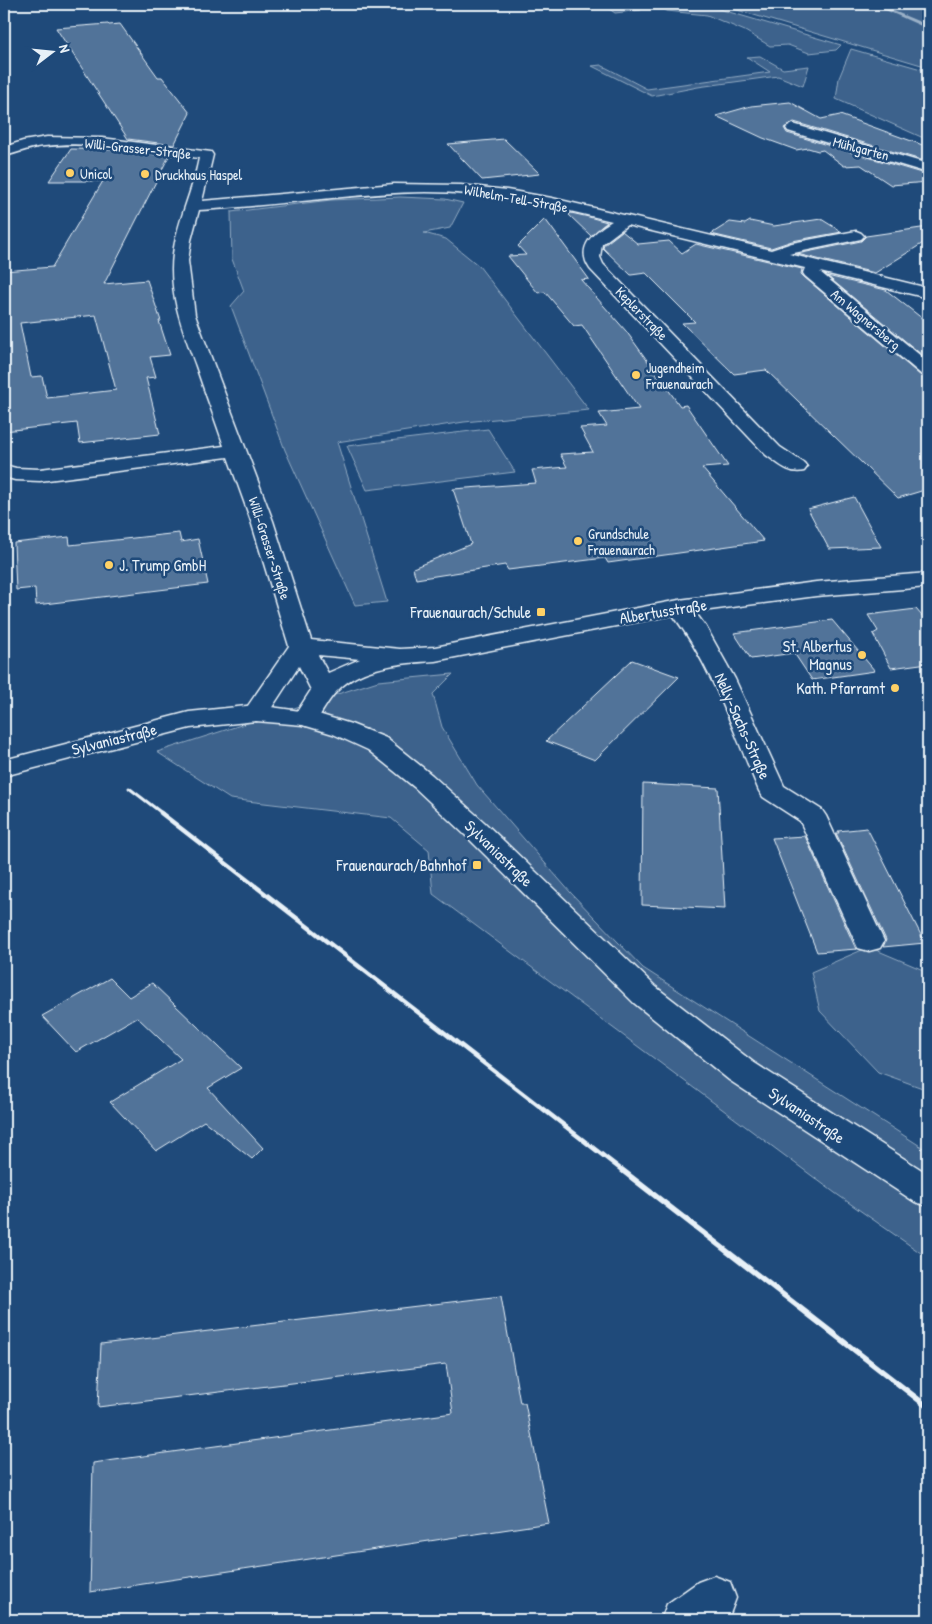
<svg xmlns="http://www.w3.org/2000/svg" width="932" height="1624" viewBox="0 0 932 1624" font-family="'Patrick Hand',sans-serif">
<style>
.green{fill:#3c628c;stroke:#92aac2}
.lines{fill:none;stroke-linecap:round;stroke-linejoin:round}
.stream{fill:#9ab0c7;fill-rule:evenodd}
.building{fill:#517399;stroke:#e8f1f8;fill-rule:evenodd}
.minor-casing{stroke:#e8f1f8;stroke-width:3}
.tertiary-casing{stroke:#e8f1f8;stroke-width:3}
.minor{fill:#1f4a7a;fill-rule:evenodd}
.tertiary{fill:#1f4a7a;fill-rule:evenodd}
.rail-far2{stroke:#e8f1f8;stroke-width:3}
.rail-far1{stroke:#e8f1f8;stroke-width:4.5}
.rail{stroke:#e8f1f8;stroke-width:5.5}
.poi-dot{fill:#ffd166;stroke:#1f4a7a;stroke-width:2}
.labels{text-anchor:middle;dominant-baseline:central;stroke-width:5;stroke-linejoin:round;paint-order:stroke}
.far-street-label{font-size:14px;fill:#e8f1f8;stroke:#1f4a7a}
.far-poi-label{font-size:14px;fill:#e8f1f8;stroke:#1f4a7a;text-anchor:start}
.poi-label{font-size:16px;fill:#e8f1f8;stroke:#1f4a7a;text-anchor:end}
.street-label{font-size:16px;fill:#e8f1f8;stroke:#1f4a7a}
</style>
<rect width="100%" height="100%" fill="#1f4a7a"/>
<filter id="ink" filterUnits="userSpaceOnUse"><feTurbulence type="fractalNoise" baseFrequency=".02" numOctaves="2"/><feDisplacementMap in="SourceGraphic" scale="10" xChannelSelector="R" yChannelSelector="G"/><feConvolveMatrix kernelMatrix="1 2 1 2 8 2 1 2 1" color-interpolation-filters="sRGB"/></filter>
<g filter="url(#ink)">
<path class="green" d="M602 4H631L641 10 615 13Z
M655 4H702L841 45 836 50 809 53 788 45 770 46 745 31 707 15 667 11Z
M717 4H928V67Z
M851 49 928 71V140L836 99 839 78Z
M760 56 783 69 809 66 803 86 778 76 698 87 652 96 592 66 601 65 647 89 770 72 747 57Z
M400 197 445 199 463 203 450 228 424 233 446 239 479 266 589 410 464 422 337 442 387 602 355 605 285 450 231 306 244 291 232 259 231 212 331 200Z
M488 429 515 472 367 490 347 446Z
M453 674 433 694 442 727 477 785 571 893 643 968 928 1151V1258L835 1193 433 894 429 850 391 818 230 799 157 752 378 681Z
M869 947 928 972V1090L878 1072 820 1011 811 972Z"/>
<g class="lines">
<path class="stream" d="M872 4H877L925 24 928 26V29Z"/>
</g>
<path class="building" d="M108 24 109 25 120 24 158 77H162L190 113 174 145 128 139 56 28Z
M790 102 821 119 840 115 928 147V162L794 122 784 128 787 133 928 175V182L891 185 861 165 844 166 823 150 818 151 808 148 796 150 763 138 716 116 751 106Z
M504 139 540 174 482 180 448 144Z
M71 149 124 150 169 156 104 284 147 280 161 321H159L170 355 150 357 156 377 146 378 160 434 80 443 77 423 4 431V271L52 267 103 181H49ZM96 315 116 390 47 398 42 376 31 377 20 323Z
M571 213 589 217 607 222 591 236 569 215Z
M545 219 589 279 581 280 626 331 680 406 686 405 728 466 702 468 764 541 608 563 605 558 508 570 505 565 416 579 413 568 471 544 453 489 536 483 532 470 567 467 560 454 593 452 580 428 607 426 599 413 639 409 582 325 574 326 545 292 538 293 508 256 526 255 518 246Z
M821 219 842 232 792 241 771 248 711 234 730 222 745 224 750 221 774 226Z
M928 227V240L875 273 797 254 861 241 866 236Z
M622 231 638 244 669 241 682 253 696 244 802 269 801 274 804 277 921 376 928 378V489L898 498 766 370 734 374 682 323 695 322 646 273 631 275 603 248 604 245Z
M827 276 886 290 928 323V360Z
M854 497 881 547 829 549 808 509Z
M179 533 181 542 198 539 208 584 36 605 35 588 16 590 14 543 69 537 70 545Z
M916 609 928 623V663L891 668 873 634 878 631 868 615Z
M832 620 875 671 812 680 794 653 751 659 734 633Z
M632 660 679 677 595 760 546 741Z
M643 784 718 788 725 909 642 905Z
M867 828 925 943 883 947 886 940 836 833H839L838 831Z
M805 836 856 949H857L817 952 772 838Z
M110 978 129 997 152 983 241 1068 208 1088 263 1148 252 1159 204 1121 156 1151 110 1102 181 1059 137 1017 76 1052 42 1016Z
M501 1296 520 1403H525L549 1523 90 1592 93 1463 453 1413 446 1364 98 1407 101 1344Z"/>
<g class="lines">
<g class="minor-casing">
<path id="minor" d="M793 124 928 164V173L788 131 786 128Z
M47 137 102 138 211 152 213 155 202 201 394 184 461 185 507 190 552 198 771 250 792 243 856 231 861 233 864 236 861 239 789 254 928 288V298L820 272 928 362V376L922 375 805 276 803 273 805 268 627 225 602 244 600 257 603 264 780 447 804 463 807 467 804 471C789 475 778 463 766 455L590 269C575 247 594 232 612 221 551 206 489 192 426 192 350 193 275 206 199 210L191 240 188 261 195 315 273 521 311 640 400 649 435 647 679 600 816 582 928 573V587L816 596 695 612 706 627 735 679 784 786 822 810 826 816 884 941 880 948 869 951 858 948 800 821 763 797 759 791C734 732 712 667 673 615L435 661C402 663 361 666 337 691 328 700 322 713 315 723L306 726 297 723 293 718 311 690 299 666 265 718 256 721 247 718 243 713 289 646 251 521 228 457 40 481 15 480 4 477V465L16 468 40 469 224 446C215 419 205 393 196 366 183 330 168 293 173 254 177 221 193 191 199 158 149 152 95 140 45 146 30 147 18 153 4 156V147L23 141ZM318 655 360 659 328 673Z
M714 1576 730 1582 736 1598 730 1614 720 1620H661L667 1604 698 1582Z"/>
</g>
<g class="tertiary-casing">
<path id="tertiary" d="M256 705 315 713 351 724 386 738 432 775 484 822 656 987 753 1062 928 1174V1206L915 1202 729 1080 634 1003 464 834 414 787 368 750 333 734 303 725 256 721 190 728 4 776V760L189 712Z"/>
</g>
<use href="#minor" class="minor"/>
<use href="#tertiary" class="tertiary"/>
<path class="rail-far2" d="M129 788 163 814"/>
<path class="rail-far1" d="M161 813 623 1171"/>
<path class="rail" d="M622 1170 928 1407"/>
</g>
</g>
<g class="poi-dot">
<circle cx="70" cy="173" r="5"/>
<circle cx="145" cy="174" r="5"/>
<circle cx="636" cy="375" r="5"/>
<circle cx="578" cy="541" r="5"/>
<circle cx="109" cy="565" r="5"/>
<rect x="536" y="607" width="10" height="10" rx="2.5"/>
<circle cx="862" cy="655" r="5"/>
<circle cx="895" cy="688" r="5"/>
<rect x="472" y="860" width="10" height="10" rx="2.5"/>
</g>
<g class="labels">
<g class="far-street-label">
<text transform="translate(138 148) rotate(6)">Willi-Grasser-Straße</text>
<text transform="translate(861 148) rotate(15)">Mühlgarten</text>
<text transform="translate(516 198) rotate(10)">Wilhelm-Tell-Straße</text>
<text transform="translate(642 313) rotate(46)">Keplerstraße</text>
<text transform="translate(866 319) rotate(40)">Am Wagnersberg</text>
<text transform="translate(270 548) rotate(72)">Willi-Grasser-Straße</text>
</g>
<g class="far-poi-label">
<text x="80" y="173">Unicol</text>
<text x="155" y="174">Druckhaus Haspel</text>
<text x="646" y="367">Jugendheim<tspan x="646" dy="16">Frauenaurach</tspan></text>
<text x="588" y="533">Grundschule<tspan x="588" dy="16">Frauenaurach</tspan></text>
</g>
<g class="poi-label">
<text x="119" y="565" text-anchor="start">J. Trump GmbH</text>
<text x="531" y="612">Frauenaurach/Schule</text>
<text x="852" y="646">St. Albertus<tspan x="852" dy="18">Magnus</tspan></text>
<text x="885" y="688">Kath. Pfarramt</text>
<text x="467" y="865">Frauenaurach/Bahnhof</text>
</g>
<g class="street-label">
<text transform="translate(663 611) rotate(-9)">Albertusstraße</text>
<text transform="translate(743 726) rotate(66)">Nelly-Sachs-Straße</text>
<text transform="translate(114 739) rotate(-14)">Sylvaniastraße</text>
<text transform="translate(499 853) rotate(44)">Sylvaniastraße</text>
<text transform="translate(807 1115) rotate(34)">Sylvaniastraße</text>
</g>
</g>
<rect width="932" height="1624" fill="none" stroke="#1f4a7a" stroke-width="20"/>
<rect x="10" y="10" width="912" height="1604" fill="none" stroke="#e8f1f8" stroke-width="2" filter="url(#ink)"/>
<g transform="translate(52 52) rotate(74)" stroke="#1f4a7a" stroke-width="4" paint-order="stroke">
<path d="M0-4L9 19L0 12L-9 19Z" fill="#e8f1f8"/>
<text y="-8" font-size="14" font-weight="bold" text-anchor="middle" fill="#e8f1f8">N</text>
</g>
</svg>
